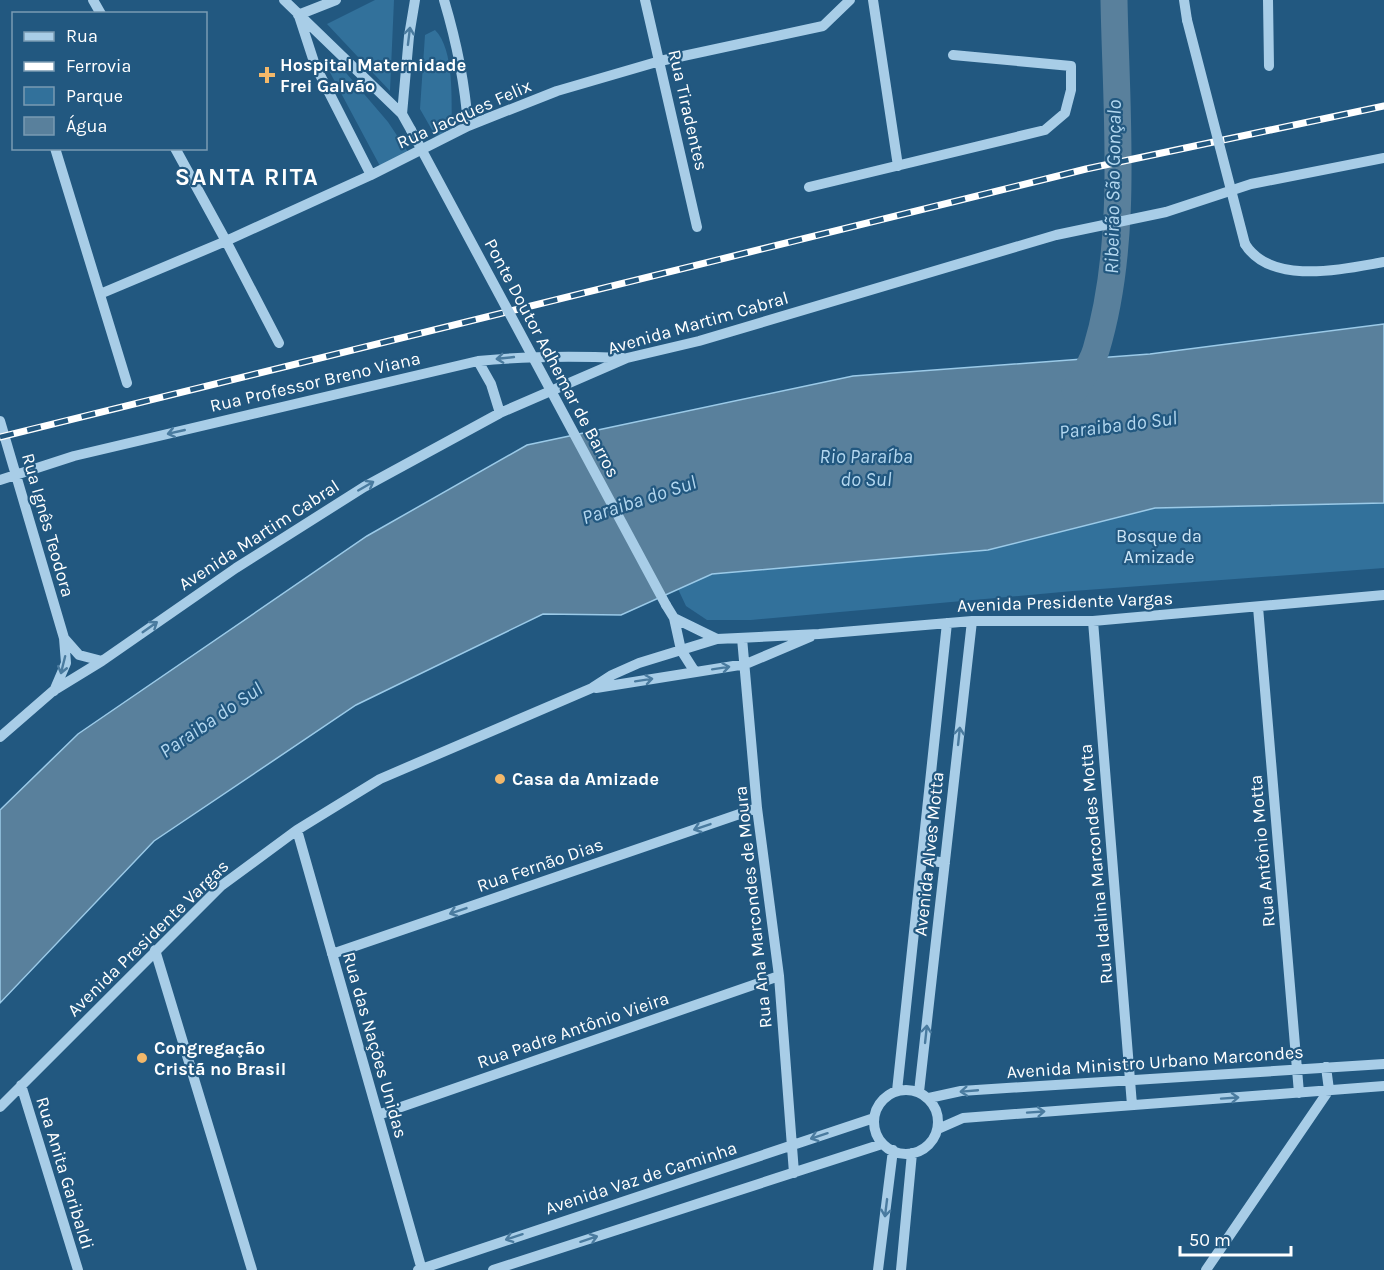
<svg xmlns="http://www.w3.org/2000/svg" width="1384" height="1270" viewBox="0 0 1384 1270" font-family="Karla,sans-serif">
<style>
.green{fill:#32719b}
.water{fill:#59809c;stroke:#9bcae8;stroke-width:1.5}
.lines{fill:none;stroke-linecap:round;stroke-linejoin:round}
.river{stroke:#59809c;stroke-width:27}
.minor{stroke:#a8cde7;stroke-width:10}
.rail-casing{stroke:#fff;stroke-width:7}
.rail{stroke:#225880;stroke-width:4.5;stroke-dasharray:14;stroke-linecap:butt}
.minor-bridge{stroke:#a8cde7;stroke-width:10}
.oneway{stroke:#4a7b9f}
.poi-dot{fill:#f3b86a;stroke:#225880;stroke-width:2}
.labels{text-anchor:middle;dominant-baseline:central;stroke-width:4.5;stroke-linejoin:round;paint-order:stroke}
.poi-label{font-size:18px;font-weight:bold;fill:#fff;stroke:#225880;text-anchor:start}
.street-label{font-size:18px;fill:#fff;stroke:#225880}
.park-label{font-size:18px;fill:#cbe4f5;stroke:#225880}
.water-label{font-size:20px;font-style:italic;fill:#b3d7ef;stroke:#225880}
.district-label{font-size:24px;font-weight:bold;letter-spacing:1.5px;fill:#fff;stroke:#225880}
</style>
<rect width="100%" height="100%" fill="#225880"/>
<path class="green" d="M375 0H394L390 91 327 24Z
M435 30C455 50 451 101 452 128L436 137 420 109 425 35Z
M335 60 388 122 408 152 380 166 326 65Z
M1384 503V568L1073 591 751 620H707L686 606 678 589 712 574 988 550 1155 508Z"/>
<path class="water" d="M1384 324V503L1155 508 988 550 712 574 621 615 543 614 356 705 154 841 0 1003V810L78 734 367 536 527 445 853 376 1150 354Z"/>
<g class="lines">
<path class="river" d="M1075 390C1082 378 1092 364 1096 350 1129 241 1116 113 1114 0"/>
<path class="minor" d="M93 0 101 14
M284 0 402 114 411 130
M444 0C456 40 465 84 468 126
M645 0 697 227
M873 0 898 166
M1184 0 1187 20
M1268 0 1269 66
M298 15 336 0
M299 16 315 65 371 175
M402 114 409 36 415 0
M55 148 127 383
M175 148 226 241 279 343
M809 187 1045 130 1065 113 1071 90V66L953 55
M1245 244C1271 286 1343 269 1384 262
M100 294 226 241 371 175 468 126 557 91 660 61 823 26 850 0
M478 361 491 384 500 413
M0 421 64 638 66 663 54 691
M0 480 74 456 478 361C527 356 574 356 623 358
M666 605 674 618 681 650 695 672
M1258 607 1299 1093
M674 618 717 639
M1093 621 1132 1105
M64 638 79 655 102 661
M742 638 757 808 779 976 794 1173
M596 688 746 664 810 637
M0 737 53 691 102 661 236 568 364 487 500 413 627 358 699 341 1056 235 1166 212 1251 184 1384 158
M297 830 422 1270
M922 859 945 863
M155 950 252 1270
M332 954 757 808
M21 1085 78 1270
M874 1122a32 32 0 1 1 64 0a32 32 0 1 1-64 0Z
M897 1091 947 623
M919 1092 972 621
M929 1098 961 1091 1384 1064
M0 1107 221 886 297 830 380 779 592 688 612 675 639 663 717 639 819 634 972 621H1093L1384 595
M378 1115 779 976
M938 1129 963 1118 1384 1086
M418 1270 874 1118
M493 1270 882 1144
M878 1270 893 1150
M901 1270 912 1153
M1206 1270 1329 1090 1326 1067"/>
<g class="rail-casing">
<path id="rail" d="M0 437 1086 169 1384 106"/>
</g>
<use href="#rail" class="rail"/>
<path class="minor-bridge" d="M1187 20 1245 244
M411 130 666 605"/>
</g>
<defs><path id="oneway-shaft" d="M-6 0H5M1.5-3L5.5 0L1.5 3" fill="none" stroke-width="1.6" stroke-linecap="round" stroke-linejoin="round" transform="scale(1.5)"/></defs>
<g class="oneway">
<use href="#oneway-shaft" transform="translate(409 36) rotate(-83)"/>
<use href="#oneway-shaft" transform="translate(505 358) rotate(174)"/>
<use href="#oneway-shaft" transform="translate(176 432) rotate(167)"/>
<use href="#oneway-shaft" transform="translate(366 486) rotate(-30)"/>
<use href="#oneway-shaft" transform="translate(150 627) rotate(-35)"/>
<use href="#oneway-shaft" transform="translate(63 665) rotate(104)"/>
<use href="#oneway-shaft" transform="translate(721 668) rotate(-9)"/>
<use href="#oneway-shaft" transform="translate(644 680) rotate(-9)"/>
<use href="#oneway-shaft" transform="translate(959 736) rotate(-84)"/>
<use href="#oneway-shaft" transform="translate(702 827) rotate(161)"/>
<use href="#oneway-shaft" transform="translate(458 911) rotate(161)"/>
<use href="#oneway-shaft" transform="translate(926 1034) rotate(-84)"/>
<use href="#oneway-shaft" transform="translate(969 1091) rotate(175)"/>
<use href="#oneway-shaft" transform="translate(1230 1098) rotate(-4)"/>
<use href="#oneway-shaft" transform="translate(1036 1112) rotate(-4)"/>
<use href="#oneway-shaft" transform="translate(819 1136) rotate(162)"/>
<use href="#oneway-shaft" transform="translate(886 1208) rotate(97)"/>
<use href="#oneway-shaft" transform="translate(514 1237) rotate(162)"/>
<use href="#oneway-shaft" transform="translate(589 1239) rotate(-18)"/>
</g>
<g class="poi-dot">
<path d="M264 66h6v6h6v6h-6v6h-6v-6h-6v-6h6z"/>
<circle cx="500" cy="779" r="6"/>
<circle cx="142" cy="1058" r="6"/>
</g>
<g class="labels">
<g class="poi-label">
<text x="280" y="65">Hospital Maternidade<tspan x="280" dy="21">Frei Galvão</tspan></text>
<text x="512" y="779">Casa da Amizade</text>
<text x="154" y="1048">Congregação<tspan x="154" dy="21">Cristã no Brasil</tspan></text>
</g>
<g class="street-label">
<text transform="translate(688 110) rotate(77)">Rua Tiradentes</text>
<text transform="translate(464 114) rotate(-24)">Rua Jacques Felix</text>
<text transform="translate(698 323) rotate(-16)">Avenida Martim Cabral</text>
<text transform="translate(552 358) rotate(62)">Ponte Doutor Adhemar de Barros</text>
<text transform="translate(315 382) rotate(-13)">Rua Professor Breno Viana</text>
<text transform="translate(48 525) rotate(74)">Rua Ignês Teodora</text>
<text transform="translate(259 535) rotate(-33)">Avenida Martim Cabral</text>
<text transform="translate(1065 602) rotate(-2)">Avenida Presidente Vargas</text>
<text transform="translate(1262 851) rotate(-95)">Rua Antônio Motta</text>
<text transform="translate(929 854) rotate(-84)">Avenida Alves Motta</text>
<text transform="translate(1096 864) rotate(-95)">Rua Idalina Marcondes Motta</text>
<text transform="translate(540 865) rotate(-19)">Rua Fernão Dias</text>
<text transform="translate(753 907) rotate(-96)">Rua Ana Marcondes de Moura</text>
<text transform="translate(148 938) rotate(-44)">Avenida Presidente Vargas</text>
<text transform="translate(573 1030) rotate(-19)">Rua Padre Antônio Vieira</text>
<text transform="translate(375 1045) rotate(74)">Rua das Nações Unidas</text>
<text transform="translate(1155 1062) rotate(-4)">Avenida Ministro Urbano Marcondes</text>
<text transform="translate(65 1173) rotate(73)">Rua Anita Garibaldi</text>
<text transform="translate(641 1178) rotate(-18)">Avenida Vaz de Caminha</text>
</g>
<g class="park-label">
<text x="1159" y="536">Bosque da<tspan x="1159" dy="21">Amizade</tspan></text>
</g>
<g class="water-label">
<text transform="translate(1113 187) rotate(-89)">Ribeirão São Gonçalo</text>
<text transform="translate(1118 425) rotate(-7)">Paraiba do Sul</text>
<text x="866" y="456">Rio Paraíba<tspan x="866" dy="23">do Sul</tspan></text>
<text transform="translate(639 500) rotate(-18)">Paraiba do Sul</text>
<text transform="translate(211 720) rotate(-34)">Paraiba do Sul</text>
</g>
<g class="district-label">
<text x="247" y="177">SANTA RITA</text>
</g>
</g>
<rect x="12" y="12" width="195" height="138" fill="#225880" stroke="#7a9bb3" stroke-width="1.5"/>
<rect x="24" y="32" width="30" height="9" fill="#a8cde7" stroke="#7a9bb3" stroke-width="1.5"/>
<text x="66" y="42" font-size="18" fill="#ffffff">Rua</text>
<rect x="24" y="62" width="30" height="9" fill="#ffffff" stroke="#7a9bb3" stroke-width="1.5"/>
<text x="66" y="72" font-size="18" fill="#ffffff">Ferrovia</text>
<rect x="24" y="87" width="30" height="18" fill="#32719b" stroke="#7a9bb3" stroke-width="1.5"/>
<text x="66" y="102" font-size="18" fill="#ffffff">Parque</text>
<rect x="24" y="117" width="30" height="18" fill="#59809c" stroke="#7a9bb3" stroke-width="1.5"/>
<text x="66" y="132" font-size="18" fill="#ffffff">Água</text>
<path d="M1180 1246v9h111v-9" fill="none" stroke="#ffffff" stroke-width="3"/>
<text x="1189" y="1246" font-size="18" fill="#ffffff" stroke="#225880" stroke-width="4.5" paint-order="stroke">50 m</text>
</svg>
